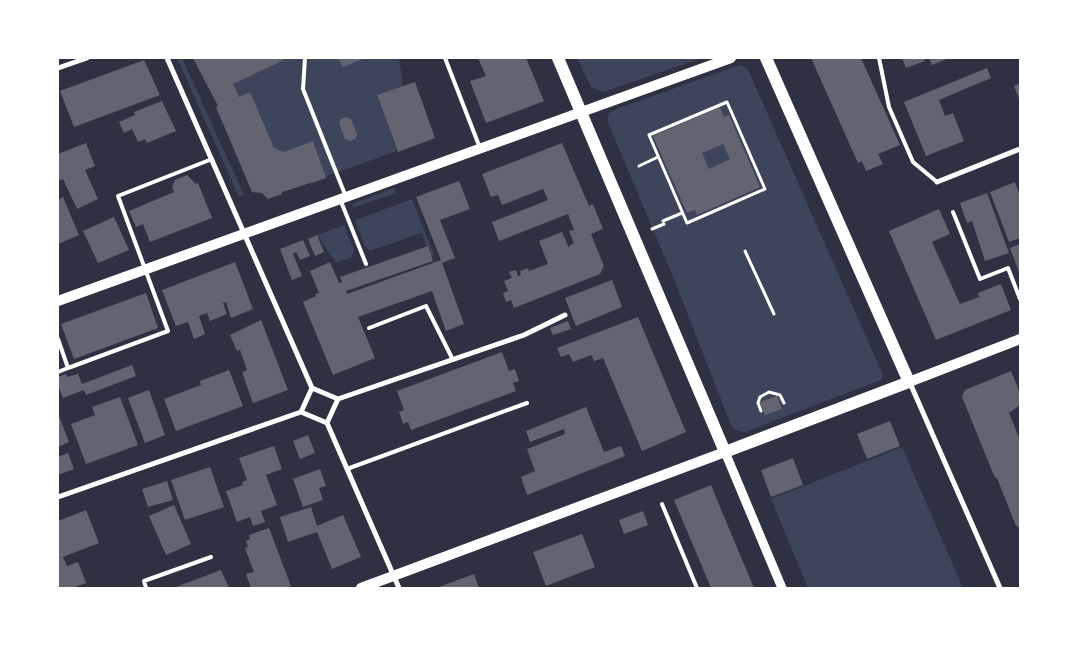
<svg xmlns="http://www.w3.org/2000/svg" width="1078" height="646" viewBox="0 0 1078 646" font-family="Lato,sans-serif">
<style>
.green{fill:#3c4559}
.building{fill:#626471;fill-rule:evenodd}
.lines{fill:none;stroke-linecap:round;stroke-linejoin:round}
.path{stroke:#fff;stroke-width:3}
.service{stroke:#fff;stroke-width:4}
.minor{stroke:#fff;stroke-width:5}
.tertiary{stroke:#fff;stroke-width:9}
.secondary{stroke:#fff;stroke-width:10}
.primary{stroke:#fff;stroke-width:12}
</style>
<rect width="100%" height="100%" fill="#2d3142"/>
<path class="green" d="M177 58H182L244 195 239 197Z
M193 58H399L403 86 377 96 397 151 327 176 326 178 311 184 310 182 282 192V194L268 199 222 122 216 107 218 106Z
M577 58H702L603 92 591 87Z
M740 65 747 68 750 74 883 375 881 380 876 382 745 432 735 430 731 425 673 277 607 120 609 113 616 109Z
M394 188 396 193 353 208 352 204Z
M412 199 434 255 430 257 422 233 370 251 365 246 355 220Z
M344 225 354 250 352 257 336 263 317 235Z
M902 447 963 588H808L771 499Z"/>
<path class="building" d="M193 58H283L284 60 233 84 239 97 250 92 274 148 284 152 313 141 326 178 282 192V194L268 199 262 193 252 192 216 107 218 106Z
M338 58H365L343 67Z
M478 58H526L544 101 486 123 470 81 486 76Z
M811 58H861L900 145 878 154 883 164 866 171 862 161 858 163Z
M902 58H924L925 61 906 68Z
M929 58H949L932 65Z
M144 60 160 95 74 127 60 91Z
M987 68 991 78 939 100 945 116 953 113 964 141 926 156 904 102Z
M415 82 435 138 398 152 377 95Z
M1020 83V101L1014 86Z
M162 101 176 131 147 143 145 139 138 142 132 129 124 133 119 122 135 115 134 112Z
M720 107 724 117 729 115 760 187 697 215 695 210 687 213 653 136ZM723 144 730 159 709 169 702 153Z
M346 117 351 119 357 134 355 139 350 141 345 139 339 123 341 119Z
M86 143 95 166 85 170 98 199 77 209 63 179 58 181V154Z
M562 143 589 206 593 204 603 229 591 234 604 266 600 274 514 308 511 300 506 302 503 293 508 291 504 281 512 278 509 272 516 270 518 276 521 275 520 271 528 268 529 271 548 264 539 241 562 232 569 248 570 245 574 243 569 231 574 230 568 214 499 241 492 222 548 200 543 189 502 205 498 195 491 197 482 174Z
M187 175 196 184 198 183 212 218 150 242 143 224 136 227 129 211 174 192 172 187 175 180Z
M459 181 470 209 440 220 455 258 442 263 464 324 446 331 432 291 358 317 375 358 333 375 303 302 316 296 315 294 319 293 310 271 330 262 339 283 342 282 340 277 428 246 433 261 346 291 347 294 441 260 416 197Z
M1015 182 1020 196V238L1009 242 990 192Z
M987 193 1009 253 985 261 972 221 967 223 960 203Z
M63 197 79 235 58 244V200Z
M939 209 950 234 932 242 960 304 979 297 978 293 1001 284 1011 310 936 340 889 231Z
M114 217 129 250 98 263 83 231Z
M317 235 324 252 315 256 308 239Z
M303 240 310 256 300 260 296 252 293 254 302 276 292 280 280 249Z
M1020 244V275L1010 248Z
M235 262 253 309 231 318 226 302 223 303 227 314 210 321 207 313 199 316 205 334 194 339 188 322 176 326 162 290Z
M612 280 622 307 576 326 565 298Z
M146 293 158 328 74 359 61 324Z
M638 317 686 432 642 451 603 358 594 361 591 355 573 362 569 354 561 357 557 348Z
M261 320 288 390 253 403 242 372 247 370 240 350 237 351 230 335Z
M568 321 571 329 553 335 550 328Z
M502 352 509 371 515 369 519 381 513 383 516 391 411 430 408 422 403 424 399 412 404 410 397 391Z
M132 365 136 376 86 395 84 390 63 398 58 385V377L66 374 67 377 78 374 82 384Z
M229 370 243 406 176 431 164 399 201 385 200 381Z
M1011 371 1020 393V405L1009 413 1020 440V532L1018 526H1016L997 478H995L962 397 965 390Z
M149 390 165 435 145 443 128 398Z
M777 396 782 409 765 415 760 402Z
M120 397 138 445 86 464 71 424 95 415 92 407Z
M586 407 604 452 621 446 625 456 527 495 521 477 535 471 527 449 565 434 564 429 530 442 526 431Z
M58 413 69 442 58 447Z
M890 421 900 446 867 459 857 434Z
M308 435 315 453 300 459 293 441Z
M274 446 282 469 266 475 277 505 261 511 265 522 253 526 250 517 237 522 226 491 243 485 242 482 247 480 239 458Z
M68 453 74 469 58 475V457Z
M793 458 803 485 771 497 761 470Z
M210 467 224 507 185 520 171 480Z
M320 469 326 486 319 488 323 500 303 507 293 479Z
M167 481 173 500 148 507 142 489Z
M711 485 720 507 754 588H711L674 500Z
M174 505 191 544 166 555 149 516Z
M311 507 317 526 343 515 361 557 332 569 317 532 288 542 280 517Z
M86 510 99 543 63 557 67 566 78 562 86 583 72 588H58V521Z
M643 511 648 525 624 534 619 520Z
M269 528 291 586 285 588H251L246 574 254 572 245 548 248 547 246 541 250 539 249 535Z
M582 534 595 567 546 586 533 552Z
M221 570 229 588H173Z
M474 574 479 588H436Z"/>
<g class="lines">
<path class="path" d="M727 102 765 189 687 223 649 135Z
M639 166 658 157
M663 221 682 213
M652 229 664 224
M745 251 774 314
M761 411 758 403 760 397 769 392 780 395 784 403"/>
<path class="service" d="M305 58 303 89 346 197
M445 58 480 148
M879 58 889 107 913 162 937 182
M340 199 366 264
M953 212 980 279 1008 268 1020 299
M369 328 426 306 453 360
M58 339 68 368 168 331 118 196 212 159
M58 372 68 368
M347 469 527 403
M662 504 697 588
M146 588 144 581 211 557"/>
<path class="minor" d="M167 58 312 388
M58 68 87 58
M937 182 1020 149
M910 383 1000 588
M312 388 338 399 327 423 301 412Z
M338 399 524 335 565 315
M327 423 399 588
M58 497 301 412"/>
<path class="tertiary" d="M725 452 782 588"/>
<path class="secondary" d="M58 301 731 58
M909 382 1020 339
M361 588 725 452"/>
<path class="primary" d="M558 58 725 452 909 382 766 58"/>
</g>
<rect width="1078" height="646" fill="none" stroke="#ffffff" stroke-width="118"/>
</svg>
